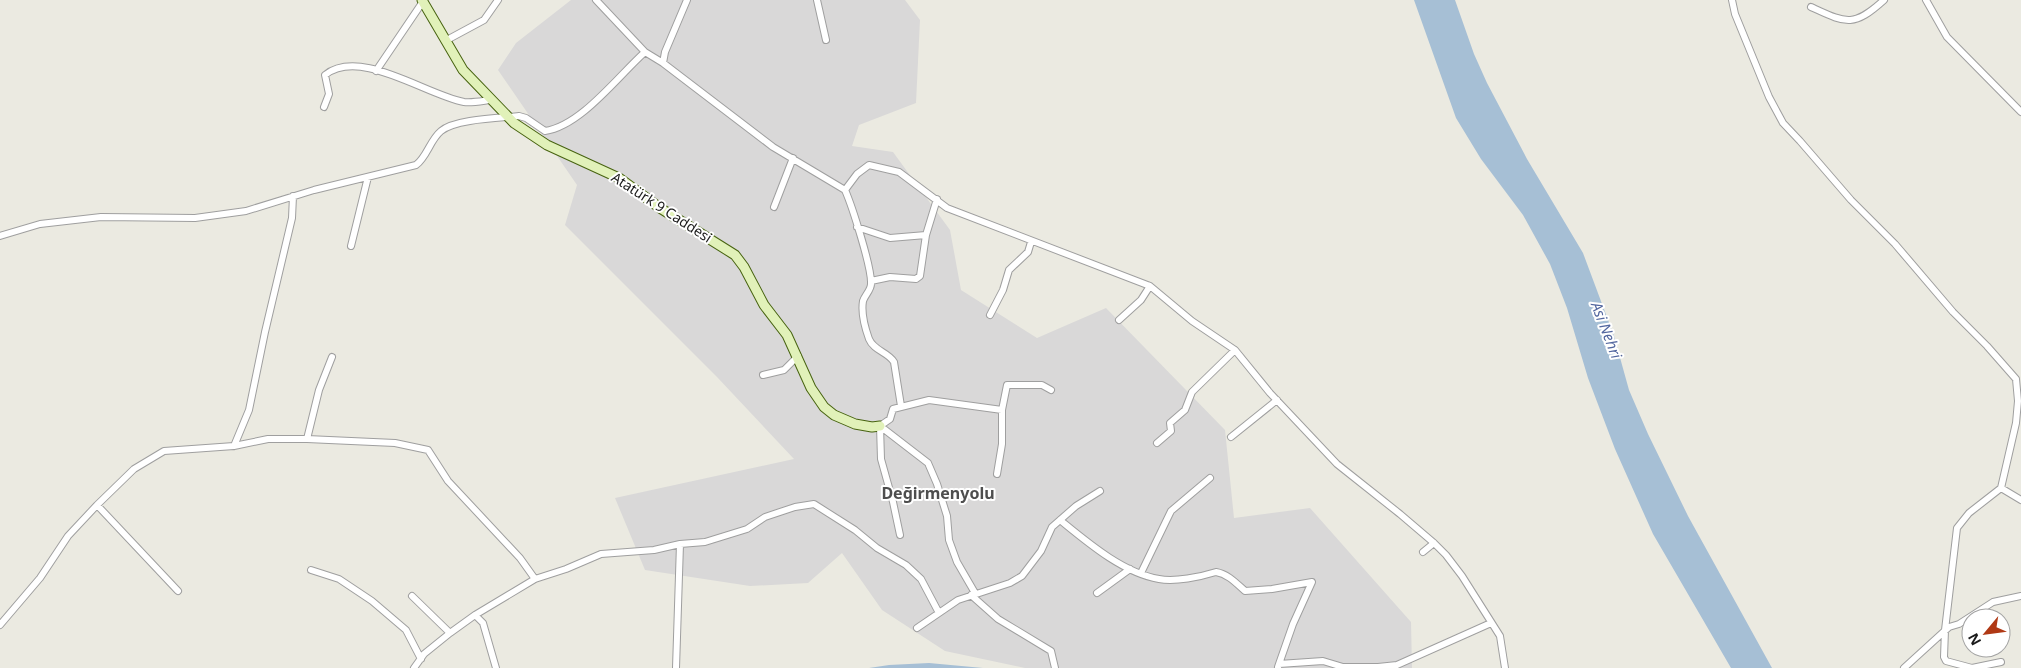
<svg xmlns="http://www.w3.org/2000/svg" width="2021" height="668" viewBox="0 0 2021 668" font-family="'Noto Sans',sans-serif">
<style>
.residential{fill:#d9d8d8}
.water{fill:#a6bfd5}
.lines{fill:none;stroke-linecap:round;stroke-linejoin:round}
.street-casing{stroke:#9f9f9f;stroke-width:8}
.secondary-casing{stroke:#476310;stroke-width:11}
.street{stroke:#fff;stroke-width:6}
.secondary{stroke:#e1f1b9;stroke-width:9}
.labels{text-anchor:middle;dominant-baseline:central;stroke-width:4;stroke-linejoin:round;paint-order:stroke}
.street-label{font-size:14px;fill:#1b1b1b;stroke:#fff}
.water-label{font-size:15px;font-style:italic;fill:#53679f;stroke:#fff}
.quarter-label{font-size:16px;font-weight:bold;fill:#4e4e4e;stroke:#fff}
</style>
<rect width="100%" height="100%" fill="#ebeae1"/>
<path class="residential" d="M571 0H905L920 20 916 103 859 125 852 146 893 152 950 230 961 290 1037 338 1106 308 1225 430 1234 518 1310 508 1411 622 1412 668H1025L945 651 882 610 842 553 808 583 750 586 645 570 615 498 794 459 717 377 565 225 577 185 498 70 516 43Z"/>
<path class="water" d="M1414 0H1455L1474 54 1487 83 1527 159 1583 253 1614 336 1629 390 1648 434 1688 516 1772 668H1731L1653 534 1615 449 1588 378 1567 308 1550 264 1523 215 1481 159 1456 118Z
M929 663 983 668H869L889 665Z"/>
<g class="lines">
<g class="street-casing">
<path id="street" d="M596 0 645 52
M817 0 826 40
M1732 0 1735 14 1769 97 1783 123 1800 141 1851 200 1895 244 1953 312 1987 346 2016 379 2018 401 2016 423 2001 488 1969 513 1957 528 1945 630 1944 657 1946 661 1972 668 2001 662
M1926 0 1947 37 2021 112
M1811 7C1846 23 1853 28 1884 0
M445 41 484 20 498 0
M663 63 665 52 687 0
M376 71 424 0
M324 107 329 94 325 75C360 47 426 95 464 102 472 103 482 101 490 100
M845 190 857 174 869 165 899 172 947 208 1150 286 1192 321 1235 350 1270 393 1337 464 1400 514 1434 543 1446 555 1462 576 1500 636 1505 668
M774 207 793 158
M857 227 890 238 926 235 920 276 916 279 890 277 871 281
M926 235 937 199
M0 236 40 224 101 217 195 218 246 211 314 190 416 165C427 157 430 140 441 131 455 119 500 118 519 116L526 118 545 131C581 126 618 76 645 52L663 63 773 147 845 190C852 206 872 268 871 284 871 290 865 295 863 301 861 313 865 328 869 339 874 351 888 352 894 362L901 406
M351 246 368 177
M990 315 1003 290 1009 270 1028 252 1031 242
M1119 320 1141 300 1150 286
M763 375 784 370 798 356
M880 426 928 463 937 484 947 516 949 540 957 562 975 593
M1231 437 1277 400
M307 439 319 390 332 357
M1157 443 1171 431 1170 423 1185 410 1192 392 1235 350
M234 446 249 410 265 332 292 218 293 196
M997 474 1002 444V410L1007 385H1042L1051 390
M2001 488 2021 500
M97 505 134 469 164 451 234 446 268 439H307L395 443 428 450 448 481 520 558 535 579
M1060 520C1087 542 1123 573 1159 579 1175 582 1200 577 1216 572 1228 574 1236 583 1245 591L1272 589 1312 582 1293 624 1279 664
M900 535 893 502 881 459 880 426 890 419 893 409 929 400 1002 410
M1423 552 1434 543
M311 570 339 579 372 601 406 630 421 659
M1141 573 1171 511 1210 478
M1097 593 1130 569
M971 595 998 619 1051 651 1055 668
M412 596 450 633
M475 615 483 623 496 668
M0 625 40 578 68 536 97 505 178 591
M917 628 958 600 1010 583 1022 576 1041 551 1052 527 1076 506 1100 491
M1278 667 1279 664 1323 661 1343 667H1378L1397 665 1491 623
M414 668 424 654 450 633 475 615 535 579 566 569 601 554 654 550 680 544 705 542 747 529 765 517 795 507 814 504 855 530 877 548 906 565 921 579 939 613
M676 668 680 544
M1904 668 1949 627 1959 624 1993 602 2021 596"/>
</g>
<g class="secondary-casing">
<path id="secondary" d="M422 0 463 70 514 123 547 145 619 178 660 208 735 255 744 267 764 305 787 335 811 388 824 407 834 415 855 424 872 427 880 426"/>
</g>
<use href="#street" class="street"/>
<use href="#secondary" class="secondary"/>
</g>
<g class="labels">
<g class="street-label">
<text transform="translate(662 207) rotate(33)">Atatürk 9 Caddesi</text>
</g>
<g class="water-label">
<text transform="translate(1607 330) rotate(69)">Asi Nehri</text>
</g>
<g class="quarter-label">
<text x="938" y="493">Değirmenyolu</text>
</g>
</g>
<g transform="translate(1986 633) rotate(241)"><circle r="24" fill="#ffffff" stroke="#a4a4a4"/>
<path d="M0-4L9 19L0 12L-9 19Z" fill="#b03915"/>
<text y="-8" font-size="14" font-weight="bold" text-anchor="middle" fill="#1b1b1b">N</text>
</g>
</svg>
